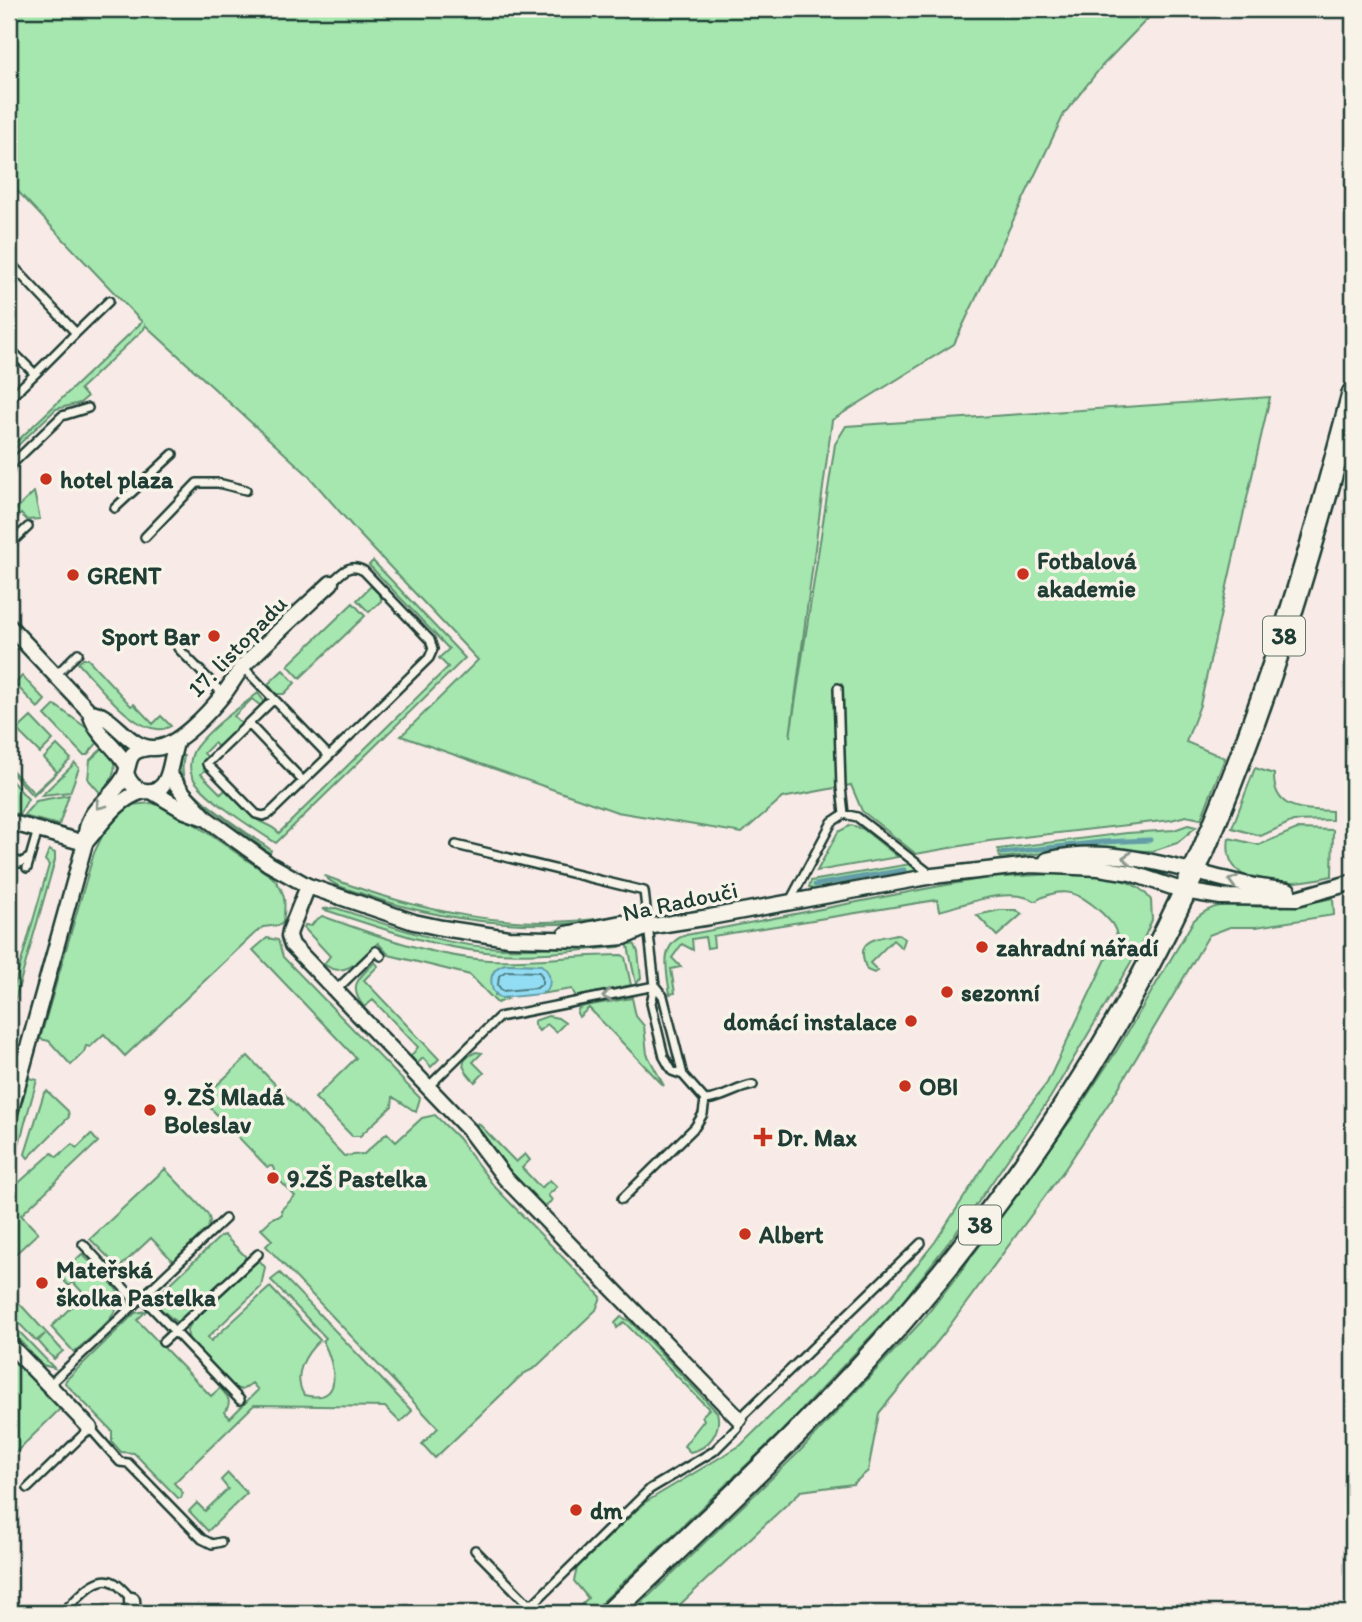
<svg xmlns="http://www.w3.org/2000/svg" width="1362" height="1622" viewBox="0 0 1362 1622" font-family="Itim,sans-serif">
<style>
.green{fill:#a6e6af;stroke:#629272;stroke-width:2}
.water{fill:#93ddf4;stroke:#659da7;stroke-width:2}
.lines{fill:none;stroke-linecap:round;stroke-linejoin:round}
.shore{stroke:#4d7d81;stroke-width:2}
.stream{stroke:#659da7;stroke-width:5}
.lane-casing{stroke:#1f3d34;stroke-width:12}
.street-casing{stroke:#1f3d34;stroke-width:19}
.primary-casing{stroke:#1f3d34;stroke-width:26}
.lane{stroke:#f7f3e8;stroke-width:7}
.street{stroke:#f7f3e8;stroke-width:14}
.primary{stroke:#f7f3e8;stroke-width:21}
.oneway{stroke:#8b988e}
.poi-dot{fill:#c8321e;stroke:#f7f3e8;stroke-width:2.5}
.labels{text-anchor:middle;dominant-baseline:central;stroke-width:7;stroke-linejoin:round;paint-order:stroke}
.shield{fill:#f7f3e8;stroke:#60746a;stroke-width:2}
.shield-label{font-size:23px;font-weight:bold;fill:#1f3d34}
.poi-label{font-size:24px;font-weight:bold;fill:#1f3d34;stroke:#f7f3e8;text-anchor:start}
.street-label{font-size:24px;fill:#1f3d34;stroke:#f7f3e8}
</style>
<rect width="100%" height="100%" fill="#f8eae6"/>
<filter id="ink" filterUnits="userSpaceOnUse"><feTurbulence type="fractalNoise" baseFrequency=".0143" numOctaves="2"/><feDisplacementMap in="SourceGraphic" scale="14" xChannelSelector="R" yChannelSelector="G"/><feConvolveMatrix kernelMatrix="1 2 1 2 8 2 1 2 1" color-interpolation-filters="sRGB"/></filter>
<g filter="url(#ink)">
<path class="green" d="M9 9H1157L1102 66 1064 114 954 344 832 420 790 737 835 444 846 426 1270 397 1200 705 1186 742 1225 758 1201 819 1186 816 1171 820 989 841 916 854 862 811 851 785 782 798 742 833 617 812 401 736 478 660 360 535 307 474 145 325 144 329 80 389 87 397 80 403 56 409 9 454V449L142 322 9 182Z
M34 492 40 519 27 520 21 514 9 525V516Z
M373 561 465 658 276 843C256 830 201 796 192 776 188 767 191 753 197 746 214 724 237 710 258 693L263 700 262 707 252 699 234 716 243 725 219 748 214 743 204 753 208 758 202 764 206 769 201 774 221 794 226 789C235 799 244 810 255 818 264 826 268 822 279 833L448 667 439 658 449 649 369 565Z
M371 586 381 596V601L369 612 357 600Z
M353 603 365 616 300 678 288 665Z
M83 659H88L131 706 134 704 153 724 161 716 171 726C141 744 97 683 78 663Z
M283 670 295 683 284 694H276L268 684Z
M22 676 45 700 38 708 15 684Z
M55 705 88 729 99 741 87 755H83L45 715Z
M31 717 53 740 40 753 17 730Z
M57 745 71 759 33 796 9 770V767L34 793 57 772 44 758Z
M105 746C121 767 115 774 101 794L88 779 90 760Z
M181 755 184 756C182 765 181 774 186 783 197 801 252 836 271 850L270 853 191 793C180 780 178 771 181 755Z
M75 763 79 768 70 792 42 795Z
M1255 768 1274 774C1273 812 1305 809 1332 811V820L1293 821 1261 836 1232 828Z
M9 778 28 799 19 815 9 812Z
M69 795 59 825 23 816 36 801Z
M152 803 174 810 272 877C286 891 286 903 283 922L280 925 263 927 254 934 125 1056 104 1034 90 1047 86 1046 84 1052 71 1065 49 1041 40 1039 94 853 110 820 130 805Z
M851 825 863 829 898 857 817 871 838 832Z
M1188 825 1196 827 1177 843 1153 851 1072 850 1000 858 998 849 1127 833 1174 830Z
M1297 829 1333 830 1332 876C1297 884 1220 895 1229 838L1259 845Z
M49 850 55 853V860L9 1021V1004L49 865 45 860Z
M910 864 919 873 814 890 809 887 811 881Z
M1071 873C1098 876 1134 875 1151 900L1152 920 1140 947 1050 1098 968 1217 900 1305 782 1431 591 1613H573L588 1598 574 1581 577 1568 644 1503 741 1445 891 1297 935 1242 992 1154 1047 1083 1117 936C1115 925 1110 921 1102 913 1080 892 1063 885 1035 901 1008 886 967 904 939 911L937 900 713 936 714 947 707 948 705 937 692 939 693 950 682 944 672 958 681 967 671 969 675 993 670 994C667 972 658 944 686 935L935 887 986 878Z
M325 876C419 912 515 933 616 916V920C531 930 445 923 363 894 351 890 334 887 325 876Z
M1333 898 1334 915 1256 927H1230L1209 935 1113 1097 1065 1169 942 1336 879 1413 868 1471 853 1484 801 1491 671 1613H631L799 1452 921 1322 967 1263 1073 1117 1117 1050 1194 920C1219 897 1237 907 1267 907 1289 907 1311 903 1333 898Z
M336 908C385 924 436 943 487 947 531 951 577 945 621 942L622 945 620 947C576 950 529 957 485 952 429 946 375 926 322 909Z
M1000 910H1016L1022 914 997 936 977 915Z
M322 916C372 934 434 957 488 960 533 962 578 955 622 955L625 957 631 985 576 997 572 989 540 994 545 992 541 965 505 964 495 995 507 999 497 1003 470 975 389 955 378 943C362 957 345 981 324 964L330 956 304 928 305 925 311 926 315 921Z
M897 934 905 939 902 948 893 940 870 963 878 971 874 973 867 970C854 940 873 939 897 934Z
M267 938 278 940 283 957 420 1098 416 1112 393 1097 392 1106 360 1136H352L315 1098 356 1058 253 950Z
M627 941 635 945 638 952 641 978 636 984Z
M375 962 378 966 364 980 439 1059 431 1067 423 1058 417 1064 411 1056 418 1047 373 1000 364 1007C347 986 359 977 375 962Z
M632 998 636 1016 644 1026 647 1054 664 1086 589 1008 579 1017 577 1013 579 1008 585 1006Z
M548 1016 558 1018 565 1023 556 1032 547 1024 539 1031 534 1025V1021Z
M476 1052 482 1053 473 1062 484 1073 475 1082C463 1070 456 1061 476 1052Z
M248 1056 344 1156 364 1154 387 1133 396 1142 422 1118 435 1115 458 1138 494 1186 601 1297 596 1310 535 1368 523 1374 435 1458 422 1444 438 1428 266 1246 272 1240 261 1229 274 1217H278L282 1214 281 1210 295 1196 274 1175 275 1169 272 1166 267 1167 202 1099Z
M29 1078 37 1080 14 1162V1129Z
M47 1091 68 1111 69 1117 28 1158 25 1154 44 1093Z
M478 1123 516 1162 525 1154 530 1160 522 1168 541 1188 550 1180 557 1187 548 1195 552 1200 545 1207 510 1171 476 1125Z
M91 1134 98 1142 21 1215 38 1233 9 1260V1204L14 1187 52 1153 57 1157 72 1144 77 1148Z
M165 1169 208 1214 210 1221 208 1228 173 1261 151 1238 119 1268 90 1239Z
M224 1235 245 1256V1260L181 1320 176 1322 155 1304V1298L221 1236Z
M82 1254C93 1265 107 1276 116 1289 131 1310 88 1339 74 1352L51 1327 84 1294 73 1282 69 1286 59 1275Z
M259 1260 265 1267 261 1287 208 1337 211 1341 270 1287 320 1340C305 1354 292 1375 304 1395 346 1405 334 1364 323 1341L326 1338 271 1280 280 1273 412 1411 400 1422 385 1407 254 1405 174 1483 183 1493 181 1498H178L134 1453 121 1452 112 1442V1431L65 1383 66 1380 135 1313 146 1311 137 1320 211 1396 220 1388C228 1396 233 1403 224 1412L230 1418 258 1390 252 1383 242 1390 235 1388 189 1340 187 1331 191 1323Z
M19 1303 63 1351 54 1359 38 1341 45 1334 36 1341 9 1313Z
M621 1317 630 1321 717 1412C722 1430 709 1449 690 1452L684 1446 704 1420 702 1416 709 1409 624 1322 617 1328 615 1323Z
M11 1323 54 1368 42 1365 9 1329Z
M9 1353 60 1407 59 1410 9 1459Z
M228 1473 247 1493 208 1531 189 1511 197 1503 205 1511 228 1489 221 1480Z"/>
<path class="water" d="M505 964 541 965C549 970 552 980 548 989L540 994 500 998 493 991C489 978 492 968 505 964Z"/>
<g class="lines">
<path class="shore" d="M506 971 539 972 542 976V984L537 988 502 991 498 985 499 976Z"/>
<path class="stream" d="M1002 853 1102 842 1150 840
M815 885 904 870"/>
<g class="lane-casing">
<path id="lane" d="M9 265H12L76 333 35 374
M76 333 109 301
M9 348 35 374 9 399
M9 473 10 466 62 416 88 408
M115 508 173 454
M145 537 197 483H218L246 490
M9 545 28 527
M178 648 223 694
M243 667 329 756 429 658 433 649 430 640 364 571C349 562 342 573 331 583
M56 675 78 653
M838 688 841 787 844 814 857 817 933 876
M274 699 207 764 256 814 263 816 269 814 329 756
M248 723 303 781
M456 845 644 891 655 986 651 1003 664 1057 672 1071 683 1075
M9 856 20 863 29 858
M27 868 38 830
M790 901 832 822 844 814
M336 990 376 951 381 956
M428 1087 499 1017 655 986
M705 1100C723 1099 735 1088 753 1085
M622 1199 695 1127 703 1114 705 1100 683 1075 663 996 655 986
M83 1244 137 1302
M142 1297 240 1400
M163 1342 258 1254
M49 1385 225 1219
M28 1488 90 1428 120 1462 128 1463 202 1539 212 1544 221 1542
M475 1550 527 1603H534L650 1489 714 1451 737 1428 739 1419 921 1243
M63 1612C76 1601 97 1571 115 1583 121 1587 127 1594 132 1600"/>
</g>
<g class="street-casing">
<path id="street" d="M9 626 90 712
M90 712C114 714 127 748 153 748 176 749 209 712 223 695 231 685 237 673 245 664 273 636 302 610 331 583
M90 712C94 733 115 746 126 764
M126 773C129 782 134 790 145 791 173 795 169 758 177 741
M169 774 183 793 206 818
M151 791 185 811 207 819 269 864 308 886 414 922 442 928 508 938 589 940 624 937 647 927 710 917 933 876 1031 865 1099 868 1131 873 1184 891 1221 897 1297 898 1353 882
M9 822 85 843
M85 843C102 824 117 798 144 791
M1047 860C1129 839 1208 885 1288 890
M308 886 290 931 289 936 292 945 469 1130 505 1178 739 1419
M566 934 621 923 647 927
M9 1116 85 843C86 806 107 805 123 779 132 764 124 751 148 748
M9 1344 90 1428
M132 1600 133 1613"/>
</g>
<g class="primary-casing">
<path id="primary" d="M610 1613C728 1501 849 1390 951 1262 1057 1130 1150 981 1214 825 1272 685 1315 540 1353 394"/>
</g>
<use href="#lane" class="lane"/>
<use href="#street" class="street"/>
<use href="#primary" class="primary"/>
</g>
<defs><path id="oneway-chevron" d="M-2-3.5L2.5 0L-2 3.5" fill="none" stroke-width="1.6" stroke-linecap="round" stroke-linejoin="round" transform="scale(1.75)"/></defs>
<g class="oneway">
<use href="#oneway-chevron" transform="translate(100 805) rotate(128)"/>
<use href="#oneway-chevron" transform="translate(1127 858) rotate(-174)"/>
<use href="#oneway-chevron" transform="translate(1233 881) rotate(-165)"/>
<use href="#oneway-chevron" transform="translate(607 996) rotate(169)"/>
</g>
</g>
<g class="poi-dot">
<circle cx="46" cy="479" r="7"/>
<circle cx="1023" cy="574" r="7"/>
<circle cx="73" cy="575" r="7"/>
<circle cx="214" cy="636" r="7"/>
<circle cx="982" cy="947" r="7"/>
<circle cx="947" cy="992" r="7"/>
<circle cx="911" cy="1021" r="7"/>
<circle cx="905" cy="1086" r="7"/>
<circle cx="150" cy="1110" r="7"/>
<path d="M759.5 1126.5h7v7h7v7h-7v7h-7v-7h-7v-7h7z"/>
<circle cx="273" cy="1178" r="7"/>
<circle cx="745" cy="1234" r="7"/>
<circle cx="42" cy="1283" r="7"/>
<circle cx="576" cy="1510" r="7"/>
</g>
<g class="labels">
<g class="shield">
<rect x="1263" y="616.5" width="42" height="39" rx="5"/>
<rect x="959" y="1205.5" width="42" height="39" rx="5"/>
</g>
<g class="shield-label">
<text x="1284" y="636">38</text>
<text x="980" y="1225">38</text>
</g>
<g class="poi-label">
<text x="60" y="479">hotel plaza</text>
<text x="1037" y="560">Fotbalová<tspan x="1037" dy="28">akademie</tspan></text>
<text x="87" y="575">GRENT</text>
<text x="200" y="636" text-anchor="end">Sport Bar</text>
<text x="996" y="947">zahradní nářadí</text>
<text x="961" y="992">sezonní</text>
<text x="897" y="1021" text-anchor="end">domácí instalace</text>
<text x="919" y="1086">OBI</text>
<text x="164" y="1096">9. ZŠ Mladá<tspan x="164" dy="28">Boleslav</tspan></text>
<text x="777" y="1137">Dr. Max</text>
<text x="287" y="1178">9.ZŠ Pastelka</text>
<text x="759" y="1234">Albert</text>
<text x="56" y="1269">Mateřská<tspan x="56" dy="28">školka Pastelka</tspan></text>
<text x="590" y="1510">dm</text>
</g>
<g class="street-label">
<text transform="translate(237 646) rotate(-46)">17. listopadu</text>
<text transform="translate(680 901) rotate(-12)">Na Radouči</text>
</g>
</g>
<rect width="1362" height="1622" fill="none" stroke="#f7f3e8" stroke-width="35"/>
<rect x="18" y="18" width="1327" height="1587" fill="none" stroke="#1f3d34" stroke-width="2.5" filter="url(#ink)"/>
</svg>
